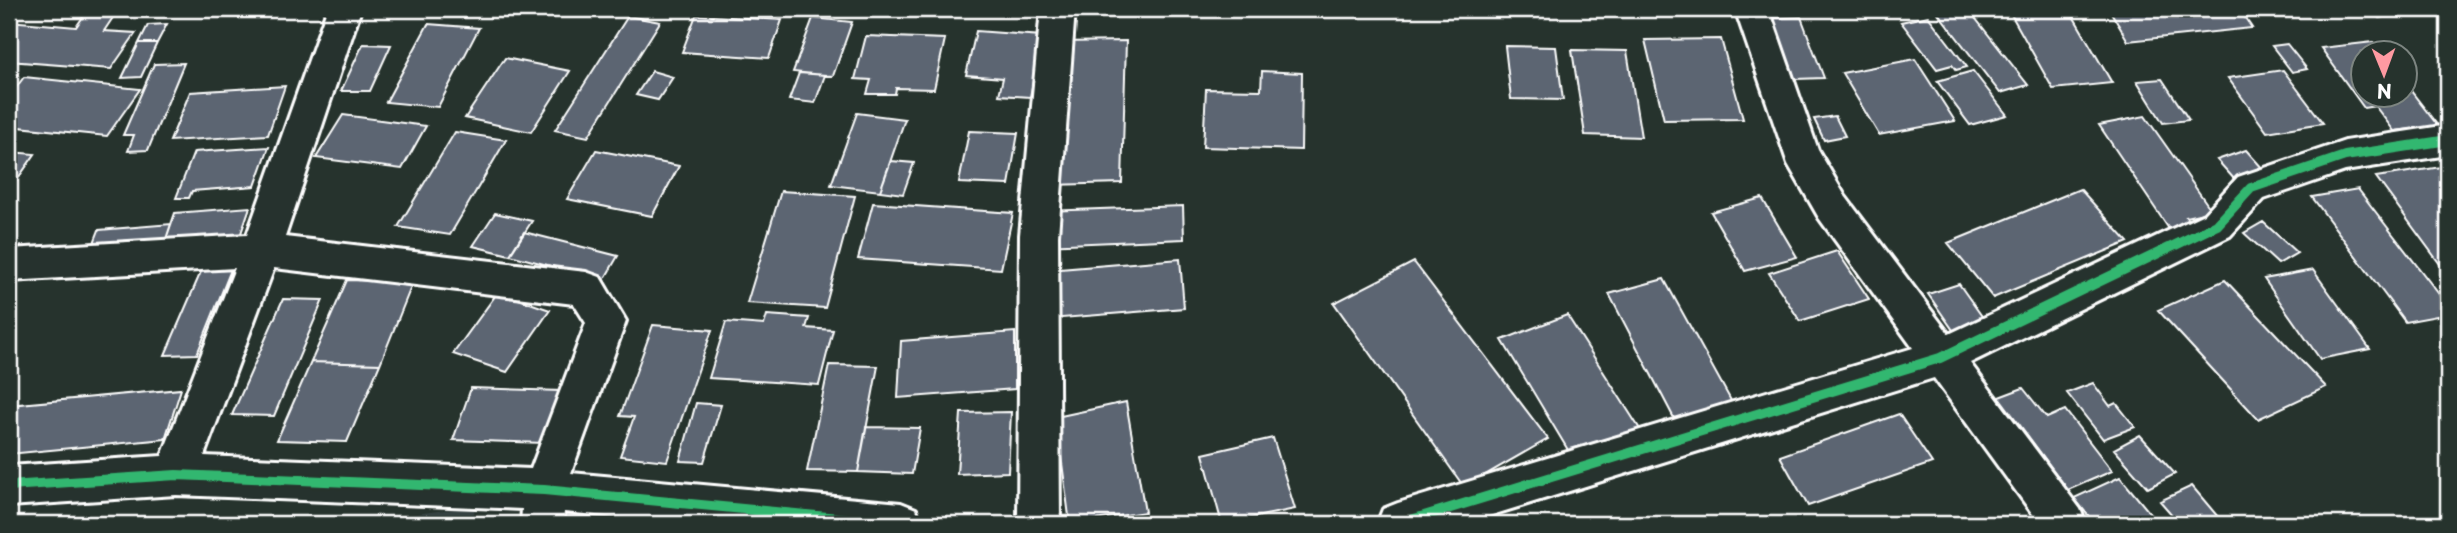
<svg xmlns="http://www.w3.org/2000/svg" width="2457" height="533" viewBox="0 0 2457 533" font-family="'Playpen Sans',sans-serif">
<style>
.built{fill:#364242}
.building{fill:#5b6572;stroke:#fff;stroke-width:2}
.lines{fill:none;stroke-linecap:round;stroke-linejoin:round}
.minor-casing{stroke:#fff;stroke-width:6}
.minor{fill:#26332d;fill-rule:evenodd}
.cycleway-casing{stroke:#26332d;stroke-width:15}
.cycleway{stroke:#33b770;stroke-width:10}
</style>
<rect width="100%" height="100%" fill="#26332d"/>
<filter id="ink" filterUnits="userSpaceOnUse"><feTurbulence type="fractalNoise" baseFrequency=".0143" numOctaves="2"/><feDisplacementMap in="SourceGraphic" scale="14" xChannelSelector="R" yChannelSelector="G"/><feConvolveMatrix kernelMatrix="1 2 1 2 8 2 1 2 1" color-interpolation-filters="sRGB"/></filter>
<g filter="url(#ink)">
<path class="built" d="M474 506 475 524H344Z"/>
<path class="building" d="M1935 9H1968L2028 85 2000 93Z
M2008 9H2069L2112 83 2053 89Z
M2109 9H2239L2252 28 2128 41Z
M2371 9H2438L2379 18Z
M85 14 114 16 104 31 136 33 111 69 9 61V21L76 27Z
M696 15 782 20 769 58 682 52Z
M628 16 660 22 588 137 555 130Z
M1928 16 1967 67 1956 70 1952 65 1937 69 1901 22Z
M1801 17 1824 78 1795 79 1773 18Z
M813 18 852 22 833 76 793 72Z
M167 24 157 43H139L148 25Z
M428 24 479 28 438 107 386 102Z
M976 31 1042 36 1030 97 999 95 1003 78 966 75Z
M866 36 945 39 934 89 896 88 895 94H867L871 80 855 79Z
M1721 39 1743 119 1664 120 1645 40Z
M1126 41 1122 183 1051 185 1059 42Z
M2373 42 2381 52H2362V94H2404V82L2438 126 2394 131 2375 106 2364 108 2321 48Z
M139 43H157L141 77 122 78Z
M363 44 391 45 370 91H341Z
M2287 44 2307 69 2292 72 2272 46Z
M1505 46 1556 47 1563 100 1511 99Z
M1572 50 1627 51 1641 137 1585 135Z
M505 58 570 71 531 132 465 118Z
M1915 59 1955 121 1879 135 1842 73Z
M184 63 148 150 128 151 134 135H123L154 64Z
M2283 70 2323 123 2267 132 2228 78Z
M652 71 673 77 658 100 636 95Z
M1262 71 1302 73 1301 150 1203 147 1206 89 1261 90Z
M1973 71 2007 115 1970 125 1937 81Z
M799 73 825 75 815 103 789 100Z
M24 77 140 89 107 136 9 126V97Z
M2162 79 2189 120 2163 123 2137 81Z
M285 86 268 135 170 141 190 92Z
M857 113 905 119 880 191 831 185Z
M343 115 426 126 402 169 316 158Z
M1835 116 1845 136 1824 140 1814 119Z
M2145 116 2212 211 2186 217 2191 225 2169 229 2099 125Z
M969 131 1018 133 1009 185 959 183Z
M455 132 506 140 450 235 398 227Z
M269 147 255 186 192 191 189 198H176L194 152Z
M596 150 679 166 652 216 567 199Z
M2246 150 2264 170 2235 180 2217 160Z
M9 152 35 154 9 191Z
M891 161 914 163 903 194 880 191Z
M2441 167 2448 176V275L2376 177Z
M2080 189 2128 242 1993 298 1948 243Z
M2358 189 2448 306V314L2405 322 2312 197Z
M781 191 855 196 825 308 747 303Z
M1762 198 1797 257 1745 271 1711 212Z
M873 203 1013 213 1001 269 858 259Z
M1183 206 1184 239 1044 245 1045 211Z
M250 207 240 236 165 242 175 213Z
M495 213 532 221 510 255 473 246Z
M2263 222 2297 253 2278 264 2244 233Z
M171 224 165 242 92 248 99 230Z
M524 232 618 256 604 280 510 255Z
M1837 251 1869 299 1800 321 1769 273Z
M1180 259 1184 308 1050 319 1048 270Z
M1414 262 1548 439 1464 487 1334 303Z
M203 267H232L197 354 165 355Z
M2313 270 2370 349 2320 359 2264 279Z
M1664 279 1734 406 1676 422 1609 294Z
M347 280 413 282 380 364 311 362Z
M2225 280 2326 387 2258 419 2158 310Z
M1959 284 1986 322 1955 333 1928 294Z
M498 292 550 310 507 372 453 354Z
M283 299 323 300 274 416 232 415Z
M767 315 809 318 806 328 833 330 819 385 709 378 726 322 764 325Z
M1567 315 1645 437 1577 465 1502 340Z
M653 325 712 330 667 461 620 456 634 417 620 416Z
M1015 332V389L898 398 901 341Z
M311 362 380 364 347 442 277 440Z
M829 365 878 366 858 472 807 471Z
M2093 383 2110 406 2116 403 2135 427 2103 439 2067 393Z
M471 388 561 391 544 443 453 440Z
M2023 388 2047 418 2065 410 2112 471 2068 490 1999 397Z
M181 389 165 439 9 454V405Z
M1126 402 1145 512 1070 524 1056 417Z
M696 403 721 405 704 462 680 461Z
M1011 412 1008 472 957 474 961 413Z
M1899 414 1932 463 1808 506 1780 456Z
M866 427 920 428 912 474 858 472Z
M2140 435 2175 474 2148 488 2114 449Z
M1273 438 1295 509 1222 524 1203 454Z
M2120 477 2159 524H2095L2074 498Z
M2192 486 2224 524H2180L2160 501Z
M1968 515 1975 524H1949Z"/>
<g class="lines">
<g class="minor-casing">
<path id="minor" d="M327 9H361L285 237 586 272 600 277 626 321 571 473 901 503 916 509 922 524H691L564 512 563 524H521L522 509 176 495 9 506V466L162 456 235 268 9 281V249L247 235ZM274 268 574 304 586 323 531 469 204 456Z
M1041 9H1075L1058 235 1060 524H1018L1020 235Z
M1735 9H1769L1818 150 1845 196 1949 334 2204 214 2238 177 2345 141 2448 125V155L2345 171 2264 199 2230 236 1970 363 2080 509 2086 524H2040L1934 378 1463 524H1377L1383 509 1398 503 1913 348 1819 218 1788 164Z"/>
</g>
<use href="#minor" class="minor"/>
<g class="cycleway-casing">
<path id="cycleway" d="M9 486 176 475 544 490 901 524
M1398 524 1940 358 2217 225 2251 188 2345 156 2448 140"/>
</g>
<use href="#cycleway" class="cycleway"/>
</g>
</g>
<rect width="2457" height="533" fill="none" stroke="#26332d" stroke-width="35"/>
<rect x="18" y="18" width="2422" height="498" fill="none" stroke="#fff" stroke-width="2.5" filter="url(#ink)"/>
<g transform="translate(2384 74) rotate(179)"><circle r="33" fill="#26332d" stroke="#7d8581" stroke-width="2"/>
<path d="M0-5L12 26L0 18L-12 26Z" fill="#ff9aa2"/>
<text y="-10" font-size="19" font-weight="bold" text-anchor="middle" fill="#ffffff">N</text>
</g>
</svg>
